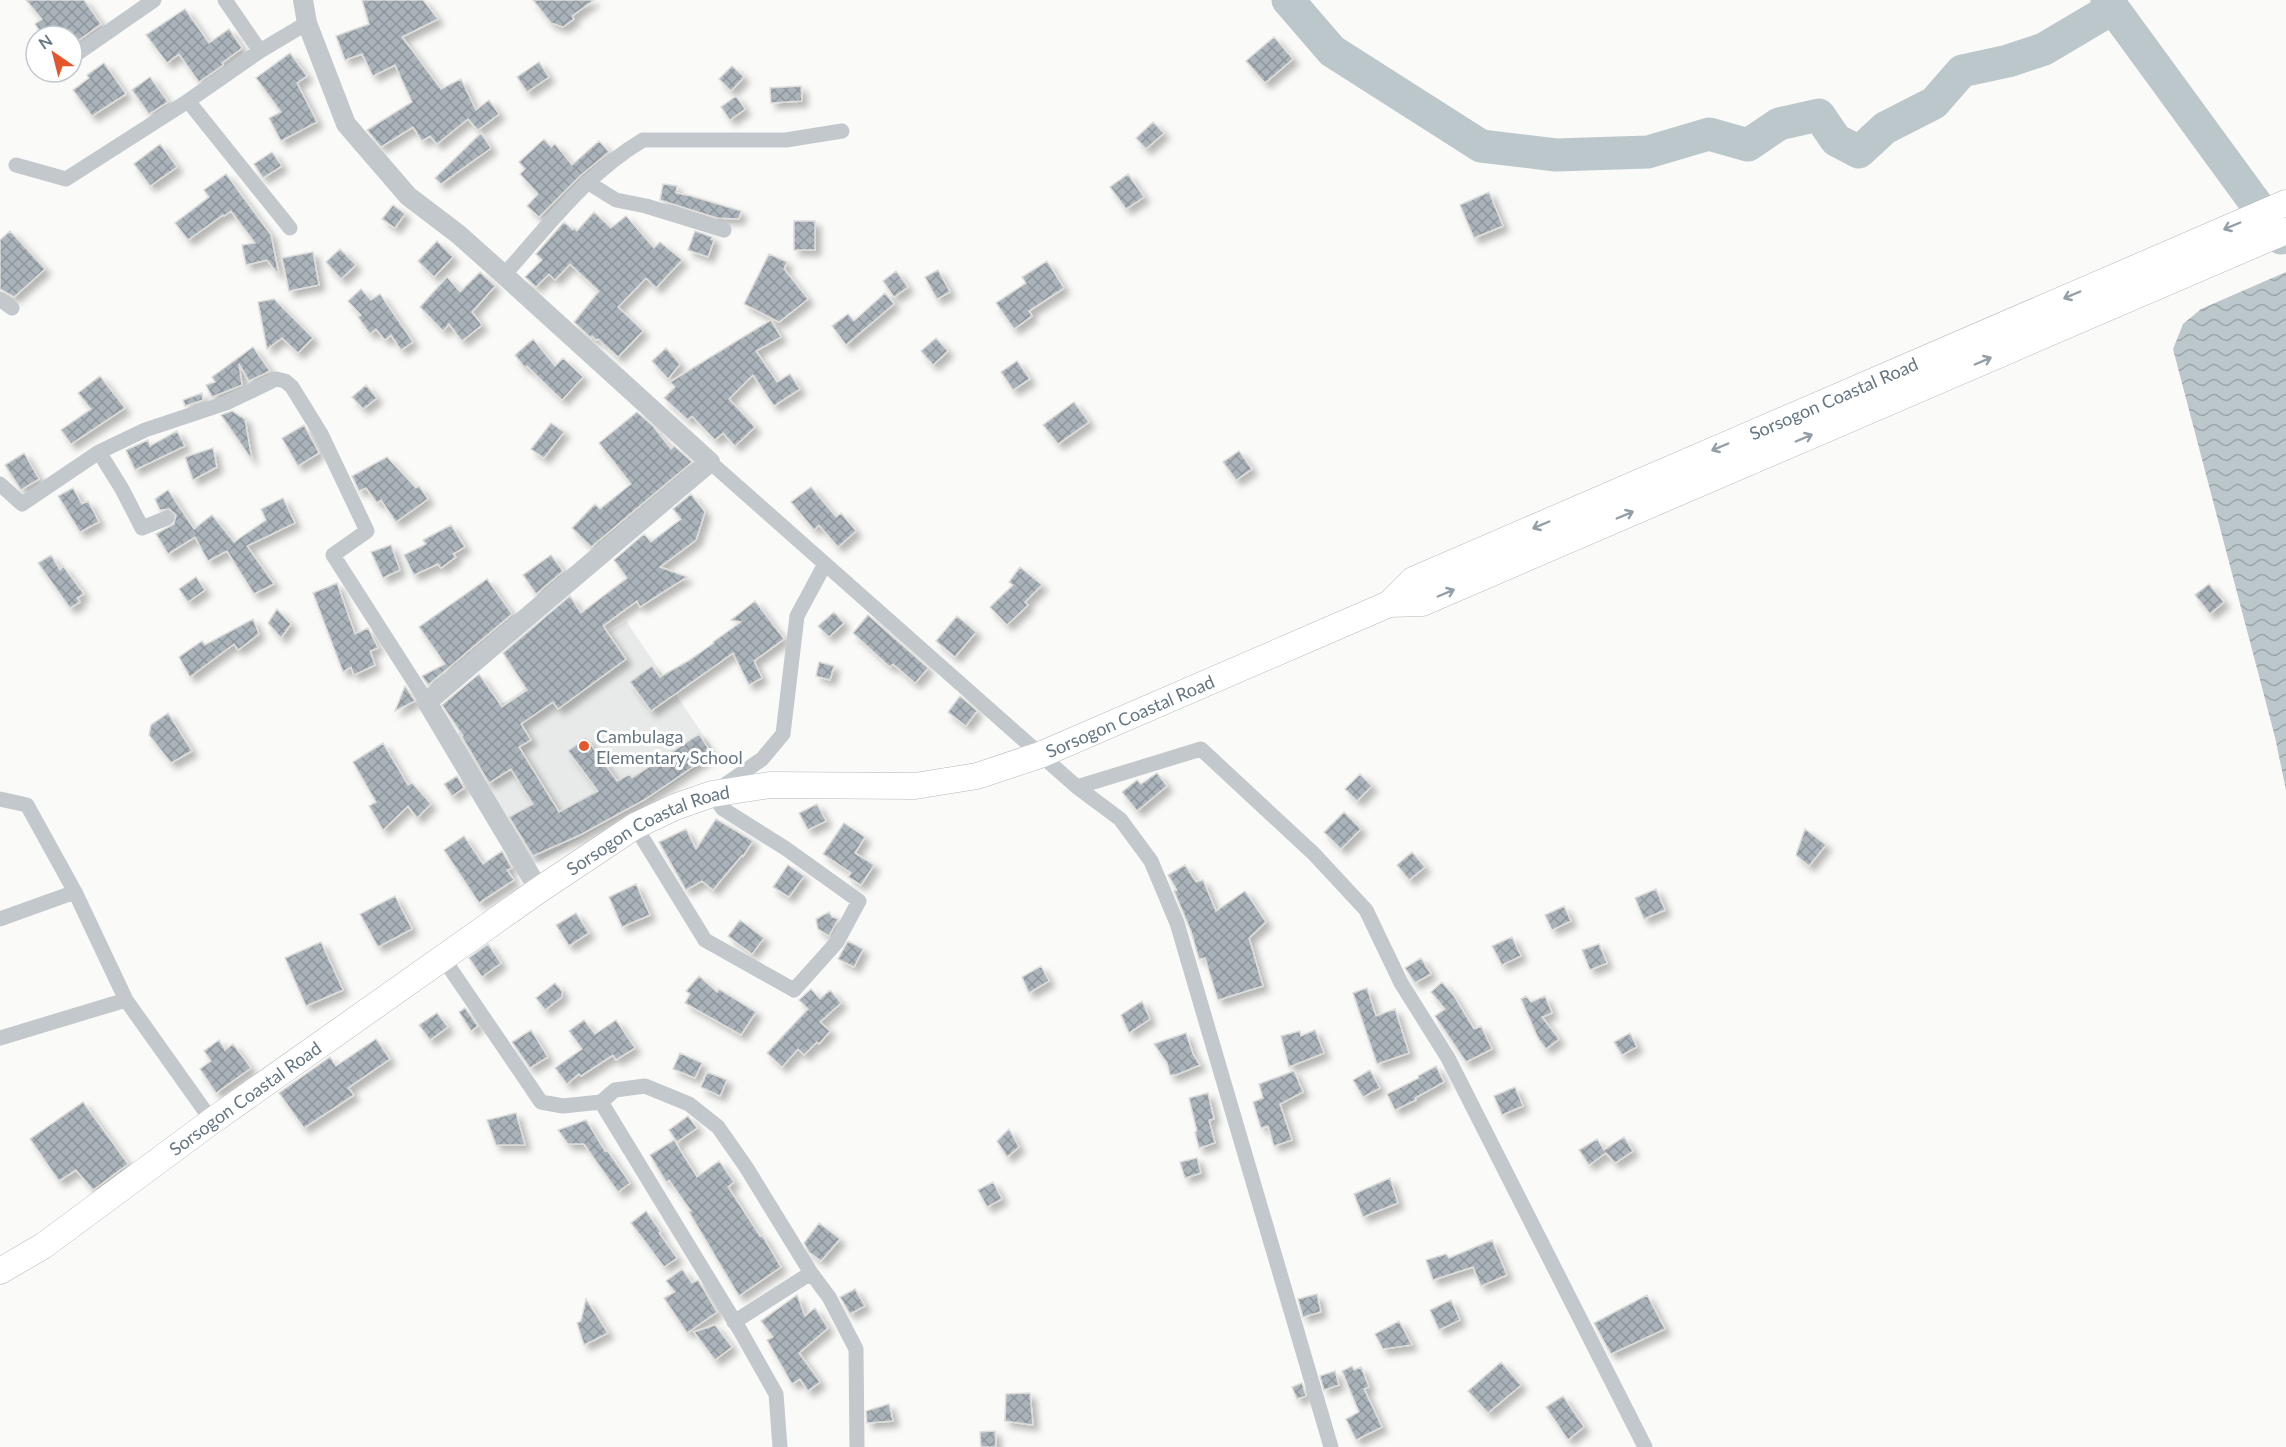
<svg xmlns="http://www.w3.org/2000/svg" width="2286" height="1447" viewBox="0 0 2286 1447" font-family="Lato,sans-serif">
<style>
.built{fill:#e8e9e9}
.water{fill:url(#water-waves)}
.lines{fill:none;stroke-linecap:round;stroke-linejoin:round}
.river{stroke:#bbc7cb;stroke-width:33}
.building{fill:url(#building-cross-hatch);stroke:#dcdcda;stroke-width:1.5;filter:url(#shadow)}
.trunk-casing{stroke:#b4b9bd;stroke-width:27}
.minor{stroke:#c3c8cc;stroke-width:15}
.tertiary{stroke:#c3c8cc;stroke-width:20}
.trunk{stroke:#fff;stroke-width:26}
.oneway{stroke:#939fa8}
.poi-dot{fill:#e4572e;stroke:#fff;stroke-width:2}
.labels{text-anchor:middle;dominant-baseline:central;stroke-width:6;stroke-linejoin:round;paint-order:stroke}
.street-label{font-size:18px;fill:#657683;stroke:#fff}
.poi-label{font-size:18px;fill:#657683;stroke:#fff;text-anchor:start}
</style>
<defs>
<pattern id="water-waves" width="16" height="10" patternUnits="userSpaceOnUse" patternTransform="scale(1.5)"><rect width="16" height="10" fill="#bbc7cb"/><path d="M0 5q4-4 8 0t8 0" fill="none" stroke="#9ca6aa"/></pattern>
<pattern id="building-cross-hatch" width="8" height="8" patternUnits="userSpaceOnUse" patternTransform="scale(1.5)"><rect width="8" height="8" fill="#aab3b9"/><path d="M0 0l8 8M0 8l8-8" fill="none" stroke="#8e969c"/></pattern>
<filter id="shadow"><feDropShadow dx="5.5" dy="5.5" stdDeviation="3" flood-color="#0004"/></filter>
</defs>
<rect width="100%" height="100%" fill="#fafaf8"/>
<path class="built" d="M626 621 717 755 646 801 531 866 452 737Z"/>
<path class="water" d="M2286 272V790L2275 737 2173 349 2183 324 2201 309Z"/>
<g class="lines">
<path class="river" d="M1288 0 1332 51 1481 146 1556 155 1648 152 1709 134 1748 145 1779 124 1819 115 1836 140 1859 152 1885 128 1934 103 1962 71 2008 61 2044 49 2113 8
M2107 0 2281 238"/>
</g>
<path class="building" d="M26 0H84L101 24 72 45V36H43L35 24 42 19Z
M362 0H423L438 19 402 37 441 89 461 79 476 110 489 100 499 114 478 130 468 119 437 144 430 136 422 141 413 127 381 147 367 130 412 102 395 65 373 76 362 54 345 60 336 36 369 24Z
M533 0H594L572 16 574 19 563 27 551 23Z
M185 9 209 43 229 29 242 48 222 63 223 65 199 82 179 54 167 63 146 35Z
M1274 37 1293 59 1265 83 1246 61Z
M290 53 307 76 297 83 317 122 281 141 269 118 281 112 256 78Z
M539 62 549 77 527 92 517 77Z
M104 63 126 94 92 116 73 90 89 78 87 75Z
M732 66 744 77 731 91 719 79Z
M150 77 168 102 149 114 132 90Z
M801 86 802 101 771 103 770 88Z
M736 96 745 109 730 120 721 107Z
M1153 122 1164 133 1146 149 1136 138Z
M481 133 491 148 441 184 435 178Z
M544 139 551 147 555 144 572 165 599 141 609 152 582 174 539 217 527 206 538 194 520 174 525 169 519 162Z
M160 144 177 167 150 186 134 164Z
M272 152 282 166 263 178 254 164Z
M226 174 271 235 279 275 267 260 246 265 242 245 255 243 231 211 224 216 223 215 188 240 175 223 209 197 204 190Z
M1128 174 1144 197 1126 209 1110 187Z
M663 184 677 186 676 193 691 196 741 211 739 219 717 218 660 200Z
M1489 192 1503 226 1474 238 1460 205Z
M393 205 405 214 395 228 382 219Z
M594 212 611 228 626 216 654 248 660 242 682 260 656 288 646 278 618 307 643 331 618 357 598 339 596 340 592 336 591 338 574 322 599 291 570 264 555 280 549 274 536 287 525 277 542 260 536 254 564 222 573 230 574 228 577 231Z
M794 221H815V250H794Z
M10 231 45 269 14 297 0 289V240Z
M695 231 712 237 711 239 714 240 708 257 688 250Z
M437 241 453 257 434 277 418 261Z
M340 249 356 265 341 279 326 262Z
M313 252 319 285 289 291 282 258Z
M769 254 787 262 784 269 808 299 779 322 744 304Z
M1047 261 1064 288 1029 311 1032 316 1014 329 996 303 1026 283 1022 277Z
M938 270 950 292 937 299 925 277Z
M896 271 908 287 894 297 883 281Z
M480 272 495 286 472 312 482 325 462 341 449 324 443 331 420 307 447 277 460 292Z
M361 289 371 300 380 294 413 342 401 350 391 335 385 340 376 329 370 334 358 317 361 315 348 301Z
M885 293 894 304 846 345 832 326 848 314 854 321Z
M274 299 313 338 298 353 282 338 267 349 258 302Z
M771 320 781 337 756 351 777 382 790 374 800 389 774 406 753 375 729 399 755 427 735 446 723 433 715 440 692 416 688 420 664 398 675 387 670 382Z
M936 338 948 351 933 365 921 351Z
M533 339 555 366 563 358 583 377 562 400 527 366 525 368 515 355Z
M253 347 270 371 249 381 239 364 242 385 212 397 206 385 215 382 212 377Z
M666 348 680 364 668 379 652 361Z
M1017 361 1030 379 1013 390 1001 372Z
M100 376 125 408 71 444 61 430 91 409 78 393Z
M366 385 377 398 363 409 352 397Z
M202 393 203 400 185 406 183 400Z
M1074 402 1089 422 1058 444 1043 425Z
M232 411 245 419 252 460 221 415Z
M637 412 653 426 671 449 674 446 692 462 591 547 572 528 595 504 600 509 631 484 599 443Z
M551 423 564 432 544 458 531 449Z
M304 425 319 453 298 466 282 438Z
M177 431 185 446 135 470 126 450 148 440 150 446Z
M213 448 217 467 193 480 185 457Z
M1239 451 1252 469 1236 480 1223 462Z
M24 453 39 479 21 490 5 465Z
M387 457 416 488 419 486 428 499 396 522 381 500 377 503 366 488 359 491 352 476Z
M811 487 836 517 841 513 856 531 838 547 819 525 814 530 791 502Z
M73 488 82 504 88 501 99 522 80 532 58 496Z
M168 490 194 529 212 515 234 542 266 520 261 509 283 498 295 523 247 546 274 584 254 594 227 551 208 561 195 537 168 554 156 534 174 524 176 515 169 509 160 510 155 499Z
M691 494 705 512 696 540 660 567 687 577 640 607 637 601 603 626 626 659 558 709 553 702 521 724 531 740 519 747 559 812 598 791 568 751 586 738 617 781 630 774 632 778 699 734 712 754 644 800 580 835 533 856 509 817 533 804 511 769 489 783 462 737 463 736 442 705 479 674 502 707 527 690 503 653 570 596 581 613 627 578 614 560 644 534 651 542 681 519 673 509Z
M451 525 465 547 453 554 456 557 441 568 438 564 414 575 404 555 426 544 423 540Z
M391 545 400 570 383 578 371 552Z
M51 555 60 570 63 566 84 594 77 598 80 602 70 608 38 563Z
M551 555 563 571 536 594 523 575Z
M1020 567 1042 585 1025 602 1028 605 1007 625 990 607 1013 585 1009 582Z
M196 577 205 590 188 602 179 589Z
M487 579 512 614 428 685 422 676 445 664 419 627Z
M337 583 355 634 368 628 378 648 370 651 375 665 354 675 351 667 343 672 313 593Z
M2209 584 2224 602 2210 614 2195 595Z
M755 601 784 639 754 661 762 678 749 685 733 653 651 711 630 682 652 666 660 677 688 661 714 643 713 642 741 622 731 620Z
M277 609 291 624 281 638 268 623Z
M834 612 844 623 829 637 818 626Z
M868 615 928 668 915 683 893 664 890 667 853 633Z
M957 616 976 632 955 657 936 641Z
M253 619 259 634 238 650 234 644 190 677 179 657 202 641 205 645Z
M819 662 834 666 830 680 816 676Z
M405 686 415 701 395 711Z
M960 696 977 711 966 726 948 712Z
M168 713 192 751 171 763 149 735 151 725Z
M383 743 408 785 412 783 431 804 417 818 408 806 383 830 369 806 376 802 353 762Z
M1157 773 1167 786 1137 811 1122 792 1137 780 1141 784Z
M1360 774 1372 786 1357 801 1345 789Z
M457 776 464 788 452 796 444 784Z
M817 804 826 821 808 830 799 813Z
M1344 812 1361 829 1341 849 1324 832Z
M716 819 753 841 743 856 742 855 713 890 702 881 686 890 659 842 686 829 696 849Z
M844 823 865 837 855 853 874 865 861 885 848 877 851 873 823 854Z
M1805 829 1826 845 1809 866 1796 855Z
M464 836 483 864 502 851 512 868 507 870 514 880 479 903 444 850Z
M1412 852 1425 867 1409 880 1397 865Z
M788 865 804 876 789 897 773 887Z
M1185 865 1196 882 1203 880 1216 911 1245 891 1266 922 1249 938 1263 986 1218 1000 1205 958 1199 959 1191 931 1174 891 1177 890 1168 875Z
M636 884 650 915 622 927 609 897Z
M1656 889 1665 910 1644 919 1635 898Z
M395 896 412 929 378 947 360 914Z
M1564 906 1571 921 1552 930 1545 915Z
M829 912 832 917 838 919 829 936 818 929 816 919Z
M576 913 589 933 569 946 556 925Z
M740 920 764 938 752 954 728 936Z
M1512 937 1521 956 1502 965 1492 946Z
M848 941 863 949 854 967 838 959Z
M321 942 343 990 306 1006 285 958Z
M488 944 501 963 482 977 469 958Z
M1599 944 1607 963 1590 970 1582 950Z
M1421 958 1431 974 1415 983 1405 968Z
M1041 966 1049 981 1029 993 1022 977Z
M699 976 717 992 719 989 756 1012 741 1035 685 1003 690 994 686 991Z
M1442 982 1454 996 1474 1029 1481 1026 1492 1049 1466 1062 1435 1016 1445 1009 1431 992Z
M555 983 562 991V997L545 1010 536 998Z
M1367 988 1376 1016 1395 1009 1409 1053 1377 1064 1353 993Z
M811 989 820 999 830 990 841 1003 820 1022 830 1031 819 1044 817 1042 804 1055 798 1049 782 1067 767 1053 808 1009 799 1000Z
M1526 996 1531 1002 1545 996 1552 1013 1542 1017 1559 1039 1546 1049 1538 1038 1521 999Z
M1142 1001 1150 1019 1129 1033 1121 1015Z
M465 1008 478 1026 471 1031 459 1012Z
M437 1013 448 1027 430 1040 419 1025Z
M584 1020 595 1034 616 1020 635 1048 616 1060 613 1055 581 1076 579 1074 567 1084 555 1068 582 1049 569 1031Z
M531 1030 548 1057 530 1068 512 1042Z
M1315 1030 1324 1053 1289 1067 1281 1036 1300 1031 1301 1036Z
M1186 1033 1193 1054 1200 1065 1176 1075H1170L1167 1063 1154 1044Z
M1630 1033 1637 1047 1622 1055 1614 1042Z
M376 1039 390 1059 348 1088 354 1095 304 1128 279 1093 330 1057 336 1066Z
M219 1040 225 1050 233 1044 251 1068 216 1093 200 1069 211 1061 204 1051Z
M680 1053 702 1063 695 1078 673 1069Z
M1436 1066 1444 1082 1415 1098 1416 1100 1395 1110 1387 1094 1419 1078 1418 1076Z
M1370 1070 1380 1088 1363 1097 1353 1080Z
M1294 1071 1303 1092 1280 1104 1292 1140 1274 1146 1268 1126 1261 1128 1253 1102 1263 1098 1259 1084Z
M707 1072 727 1080 720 1096 701 1087Z
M1515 1087 1523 1106 1502 1115 1494 1096Z
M1208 1093 1214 1119 1209 1120 1215 1143 1199 1148 1195 1132 1197 1131 1189 1098Z
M83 1102 128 1164 93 1190 76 1170 59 1181 30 1139Z
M516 1113 525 1145H496L487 1120Z
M688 1116 697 1128 677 1142 669 1130Z
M586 1120 605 1151 607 1150 630 1183 618 1192 584 1144H568L558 1130Z
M1009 1129 1019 1147 1007 1157 997 1141Z
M1624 1137 1633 1151 1615 1163 1606 1153 1589 1165 1579 1150 1597 1139 1604 1150Z
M674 1140 697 1177 719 1161 734 1182 728 1187 760 1236 762 1235 781 1267 739 1296 689 1212 691 1211 669 1180 666 1182 650 1155Z
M1197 1158 1201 1173 1185 1178 1180 1162Z
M1390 1178 1398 1203 1363 1217 1354 1194Z
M993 1182 1002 1199 987 1207 978 1190Z
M646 1211 661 1232 659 1233 677 1258 664 1267 631 1223Z
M819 1223 840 1239 821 1261 809 1252 804 1243Z
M1492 1240 1507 1275 1481 1286 1473 1267 1433 1280 1426 1260 1446 1254 1449 1258Z
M682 1269 692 1283 698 1280 717 1312 687 1333 664 1298 675 1292 666 1281Z
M855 1289 865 1306 850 1314 840 1297Z
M1317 1294 1321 1312 1303 1317 1298 1299Z
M797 1295 805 1316 815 1308 828 1328 799 1353 820 1382 808 1391 800 1379 792 1384 767 1340 773 1337 761 1321Z
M1647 1295 1665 1329 1611 1354 1594 1323Z
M586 1299 608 1333 584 1345 577 1323 581 1321Z
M1451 1300 1460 1320 1439 1330 1430 1310Z
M1399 1321 1412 1345 1383 1349 1375 1334Z
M715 1325 732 1347 715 1360 694 1332Z
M1501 1362 1521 1385 1488 1413 1468 1391Z
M1352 1366 1354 1370 1361 1367 1369 1387 1364 1389 1382 1427 1356 1440 1346 1419 1359 1412 1342 1371Z
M1335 1371 1339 1385 1324 1390 1320 1376Z
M1302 1383 1306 1396 1297 1399 1292 1387Z
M1030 1393 1033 1425 1005 1421 1006 1394Z
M1563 1396 1584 1427 1568 1440 1546 1407Z
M889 1404 893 1421 867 1423 866 1411Z
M995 1431 996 1447H981L980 1432Z"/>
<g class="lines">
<g class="trunk-casing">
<g id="trunk">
<path id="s1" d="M1389 604 1413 580 2286 203"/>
<path id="s2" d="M0 1271 43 1246 212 1121 539 890 635 826 675 807 712 794 770 785 915 786 977 776 1040 755 1389 604 1422 603 2286 231"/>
</g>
</g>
<path class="minor" d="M225 0 260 51 307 23
M72 57 154 0
M188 101 290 228
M16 165 66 179 188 101 260 51
M587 182 616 200 646 206 724 230
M504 275C547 227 587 173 643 140H786L842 131
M0 299 12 308
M99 452 145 430 226 403 276 379 285 381 292 387 321 434 367 531 333 555 427 702
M710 462 1077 787 1120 819 1151 861 1177 923 1331 1447
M0 484 22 504 99 452 122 489 142 528 167 518
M1077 787 1201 749 1314 854 1366 910 1401 983 1448 1058 1645 1447
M0 799 27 805 75 892
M635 826 705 940 794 990 837 942 859 901 785 848 723 809 712 794 762 759 783 734 797 616 825 564
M0 919 75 892 126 1000 212 1121
M443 958 541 1102 563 1106 601 1102 615 1090 645 1086 689 1104 718 1127 746 1167 811 1273 829 1297 856 1349 857 1447
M0 1038 126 1000
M601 1102 741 1332 776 1394 780 1447
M734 1322 811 1273"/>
<path class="tertiary" d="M303 0 307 23 346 124 408 196 458 234 504 275 710 462 427 702 539 890"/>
<use href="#trunk" class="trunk"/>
</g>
<defs><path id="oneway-shaft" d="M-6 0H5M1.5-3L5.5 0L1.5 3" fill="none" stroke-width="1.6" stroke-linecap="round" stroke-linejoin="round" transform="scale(1.5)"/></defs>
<g class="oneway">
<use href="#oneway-shaft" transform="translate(2232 226) rotate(157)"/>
<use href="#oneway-shaft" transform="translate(2072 295) rotate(157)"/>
<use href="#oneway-shaft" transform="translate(1983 361) rotate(-23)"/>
<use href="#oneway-shaft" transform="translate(1804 438) rotate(-23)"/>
<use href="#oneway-shaft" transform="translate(1720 447) rotate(157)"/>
<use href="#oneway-shaft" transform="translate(1625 515) rotate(-23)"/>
<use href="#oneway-shaft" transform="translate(1541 525) rotate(157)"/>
<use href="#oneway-shaft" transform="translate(1446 593) rotate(-23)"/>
</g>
<circle class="poi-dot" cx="584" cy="746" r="6"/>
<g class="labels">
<g class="street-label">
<text stroke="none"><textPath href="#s1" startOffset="492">Sorsogon Coastal Road</textPath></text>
<text stroke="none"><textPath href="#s2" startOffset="1290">Sorsogon Coastal Road</textPath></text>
<text stroke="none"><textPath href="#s2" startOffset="786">Sorsogon Coastal Road</textPath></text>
<text stroke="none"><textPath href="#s2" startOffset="300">Sorsogon Coastal Road</textPath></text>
</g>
<g class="poi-label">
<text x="596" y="736">Cambulaga<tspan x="596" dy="21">Elementary School</tspan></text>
</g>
</g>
<g transform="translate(54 54) rotate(325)"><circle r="28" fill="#ffffff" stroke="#c1c8cd" stroke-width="1.5"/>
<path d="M0-4.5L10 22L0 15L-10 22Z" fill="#e4572e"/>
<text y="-9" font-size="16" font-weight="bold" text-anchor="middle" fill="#657683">N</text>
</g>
</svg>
